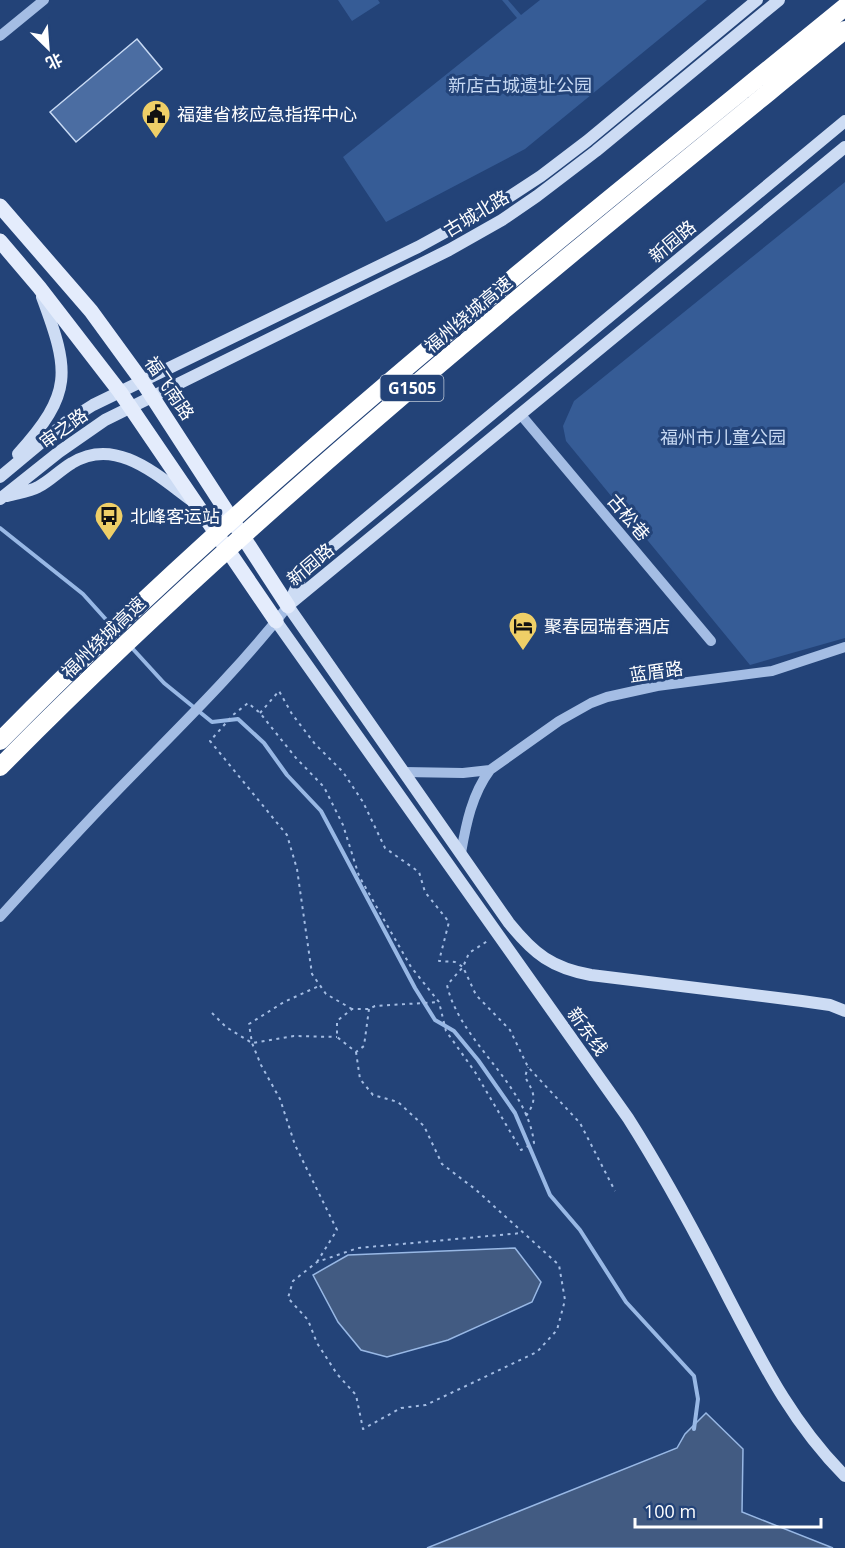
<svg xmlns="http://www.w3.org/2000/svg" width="845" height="1548" viewBox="0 0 845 1548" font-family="'Open Sans','Noto Sans SC',sans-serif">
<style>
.green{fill:#365c96}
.water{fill:#425b82;stroke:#98b8e5;stroke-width:1.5}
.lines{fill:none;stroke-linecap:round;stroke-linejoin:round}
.stream{stroke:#98b8e5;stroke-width:4}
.building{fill:#4b6da2;stroke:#c7d9f3;stroke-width:1.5}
.path{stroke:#a4bde4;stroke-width:2;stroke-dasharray:3 4.5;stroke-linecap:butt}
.tertiary{stroke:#a4bde4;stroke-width:10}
.secondary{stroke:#cddcf4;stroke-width:12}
.primary{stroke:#e4ecfc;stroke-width:15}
.motorway-bridge{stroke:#fff;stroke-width:18}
.labels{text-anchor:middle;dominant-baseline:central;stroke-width:6;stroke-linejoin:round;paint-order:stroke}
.shield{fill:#234378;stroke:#bdc7d6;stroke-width:1.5}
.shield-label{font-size:16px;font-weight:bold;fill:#fff}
.park-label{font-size:18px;fill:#c7d9f3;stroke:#234378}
.poi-label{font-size:18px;fill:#fff;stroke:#234378;text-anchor:start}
.street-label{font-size:18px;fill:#fff;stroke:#234378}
</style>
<rect width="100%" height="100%" fill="#234378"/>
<path class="green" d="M338 0H378L380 3 352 21Z
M502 0H508L521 15 540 0H707L525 149 386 222 343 157 517 18Z
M845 182V638L750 665 566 441 563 426 574 401Z"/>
<path class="water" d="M515 1248 541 1282 532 1302 448 1340 387 1357 361 1350 338 1322 313 1275 348 1255Z
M706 1413 743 1449 742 1512 833 1548H427L677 1448 685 1434Z"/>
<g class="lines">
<path class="stream" d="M0 528 83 594 111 625
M132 648 164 683 212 722 238 719 264 743 287 775 321 811 415 988 435 1020 454 1031 478 1060 515 1113 550 1195 580 1230 626 1302 694 1376 698 1399 694 1429"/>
</g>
<path class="building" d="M137 39 162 69 76 142 50 112Z"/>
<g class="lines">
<path class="path" d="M260 713 279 691 292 714 315 744 343 772 363 802 385 848 419 872 425 892 449 922 439 961 455 962 463 967 476 995 510 1030 528 1067 580 1123 615 1191
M352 1009 326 994 312 974 297 869 287 835 210 741 233 715 248 703 260 713 296 758 324 787 343 825 359 876 411 967 439 1002 446 1031 475 1072 521 1150 534 1143C527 1083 460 1043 447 985L463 967 469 953 489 940
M369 1009 364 1046 356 1052 337 1037V1021L352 1009H369L375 1006 439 1002
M212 1013 226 1027 252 1043 294 1036 337 1037
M356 1052 360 1079 373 1095 398 1102 424 1126 442 1164 475 1189 559 1265 565 1300 557 1330 537 1352 426 1405 401 1408 363 1429 356 1395 337 1374 317 1343 308 1320 288 1298 293 1281 317 1262 358 1248 522 1233
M526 1116C538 1099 534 1093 525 1077L528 1067
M317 1262 337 1230 295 1145 280 1099 261 1065 252 1043 249 1024 284 1002 321 985"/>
<path class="tertiary" d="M0 36 44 0
M521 415 711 641
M404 772 463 773 490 770
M461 853C466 824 472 794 490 770L559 721 591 703 607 697 657 686 772 671 845 647
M0 917C38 875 76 833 115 793 174 732 235 674 288 606"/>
<path class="secondary" d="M18 454C73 393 70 372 42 297
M0 477 66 422 93 405 418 247 509 197 541 176 587 141 757 0
M7 496C17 493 29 492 38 487 50 481 60 470 72 463 116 436 157 475 191 500
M0 499 59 452 105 420 449 250 502 220 537 196 596 151 779 0
M291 603 845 147
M288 606 509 923C534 954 552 968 591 975L802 1001 830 1005 845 1011
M288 606 304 570 845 121
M276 621 628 1118C665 1176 697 1236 728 1297 762 1362 792 1423 845 1476"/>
<path class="primary" d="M0 206 91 311 142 381 288 606
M0 241 39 287 120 392 276 621"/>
<path class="motorway-bridge" d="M0 741C262 474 556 243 845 7
M0 767C262 501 555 267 845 30"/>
</g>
<defs>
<g id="civic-pin" transform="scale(1.5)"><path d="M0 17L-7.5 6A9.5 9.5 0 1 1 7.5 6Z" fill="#efcf67" stroke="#234378"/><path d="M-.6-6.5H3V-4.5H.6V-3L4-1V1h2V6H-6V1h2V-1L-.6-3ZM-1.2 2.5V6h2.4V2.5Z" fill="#111"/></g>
<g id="bus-pin" transform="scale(1.5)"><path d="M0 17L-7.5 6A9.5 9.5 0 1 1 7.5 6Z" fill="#efcf67" stroke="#234378"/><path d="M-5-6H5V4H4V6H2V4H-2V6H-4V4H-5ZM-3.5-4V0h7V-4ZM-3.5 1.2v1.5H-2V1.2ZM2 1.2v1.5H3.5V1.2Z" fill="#111"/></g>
<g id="hotel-pin" transform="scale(1.5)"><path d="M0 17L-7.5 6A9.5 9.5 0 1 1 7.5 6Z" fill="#efcf67" stroke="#234378"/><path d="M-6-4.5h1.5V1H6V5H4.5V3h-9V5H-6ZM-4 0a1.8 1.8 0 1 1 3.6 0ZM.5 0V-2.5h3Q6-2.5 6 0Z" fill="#111"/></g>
</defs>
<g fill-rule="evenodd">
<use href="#civic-pin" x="156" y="114"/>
<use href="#bus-pin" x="109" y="516"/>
<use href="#hotel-pin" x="523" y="626"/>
</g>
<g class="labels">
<rect class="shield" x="380.5" y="375" width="63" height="26" rx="4.5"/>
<g class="shield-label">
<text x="412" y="388">G1505</text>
</g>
<g class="park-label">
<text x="520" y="85">新店古城遗址公园</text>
<text x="723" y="437">福州市儿童公园</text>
</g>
<g class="poi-label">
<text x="177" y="114">福建省核应急指挥中心</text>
<text x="130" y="516">北峰客运站</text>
<text x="544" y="626">聚春园瑞春酒店</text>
</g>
<g class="street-label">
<text transform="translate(476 213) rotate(-31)">古城北路</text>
<text transform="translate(672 241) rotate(-40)">新园路</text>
<text transform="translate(468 314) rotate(-40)">福州绕城高速</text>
<text transform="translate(170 388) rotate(56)">福飞南路</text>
<text transform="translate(63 428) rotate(-36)">审之路</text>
<text transform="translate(629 517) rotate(50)">古松巷</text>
<text transform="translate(310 564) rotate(-40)">新园路</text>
<text transform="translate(103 637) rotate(-44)">福州绕城高速</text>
<text transform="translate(656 671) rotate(-8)">蓝厝路</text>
<text transform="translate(588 1031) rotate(54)">新东线</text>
</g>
</g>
<g transform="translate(48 48) rotate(155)" stroke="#234378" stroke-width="4.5" paint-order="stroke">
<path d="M0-4.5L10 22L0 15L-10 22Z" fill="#ffffff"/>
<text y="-9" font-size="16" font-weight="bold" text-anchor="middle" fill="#ffffff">北</text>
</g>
<path d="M635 1518v9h186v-9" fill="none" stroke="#ffffff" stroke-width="3"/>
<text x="644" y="1518" font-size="18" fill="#ffffff" stroke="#234378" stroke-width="4.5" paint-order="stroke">100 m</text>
</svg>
